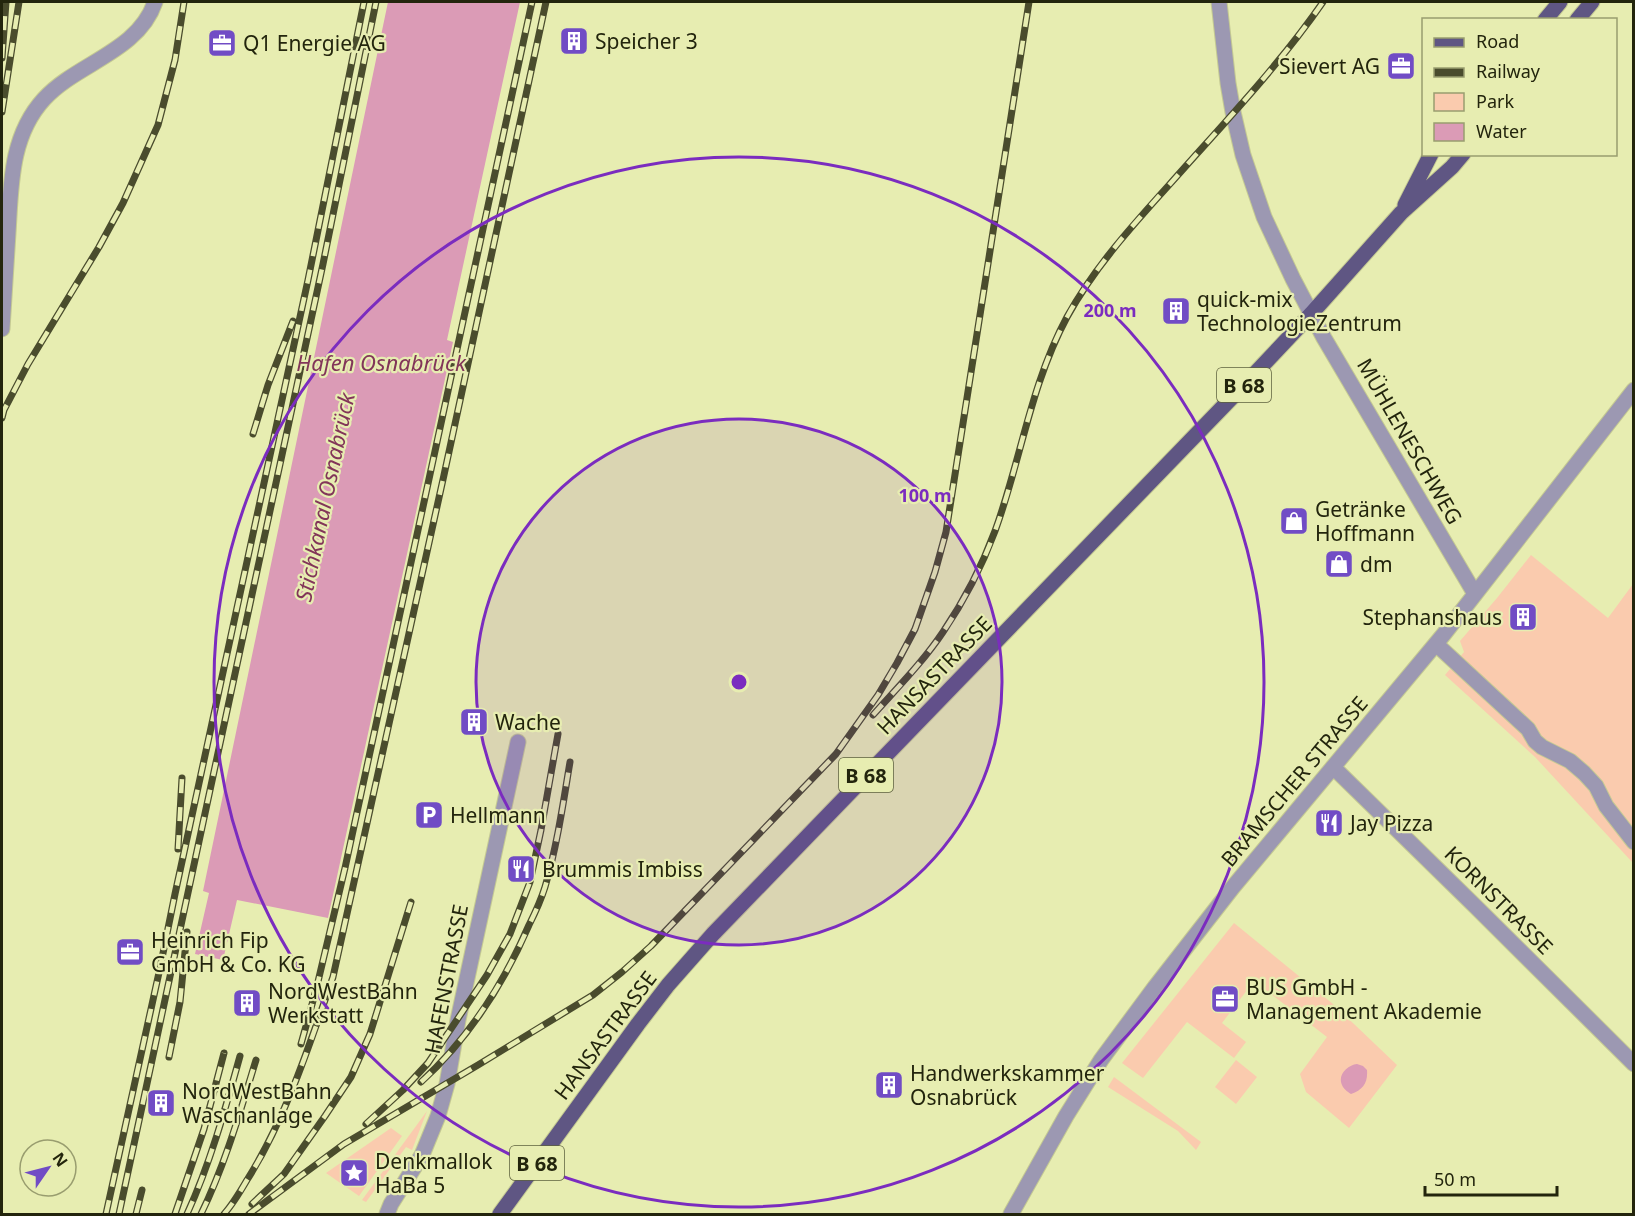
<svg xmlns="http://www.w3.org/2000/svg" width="1635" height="1216" viewBox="0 0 1635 1216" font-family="'Noto Sans',sans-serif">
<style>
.green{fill:#facbae}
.water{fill:#db9bb6}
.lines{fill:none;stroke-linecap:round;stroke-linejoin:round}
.minor-casing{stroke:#c4c993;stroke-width:17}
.major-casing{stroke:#c4c993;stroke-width:17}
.minor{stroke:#9c98b2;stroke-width:15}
.major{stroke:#5f5683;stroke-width:15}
.rail-casing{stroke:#4a4c2d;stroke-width:7}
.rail{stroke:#e7edb1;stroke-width:4.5;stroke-dasharray:14;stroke-linecap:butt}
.ring{fill:none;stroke:#7b2cbf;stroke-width:3}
.labels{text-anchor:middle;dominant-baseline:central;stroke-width:4.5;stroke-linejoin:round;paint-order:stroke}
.shield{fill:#e7edb1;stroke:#5e613e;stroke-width:1.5}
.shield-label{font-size:20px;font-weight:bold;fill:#23250d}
.poi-label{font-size:21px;fill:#23250d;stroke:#e7edb1;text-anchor:start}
.street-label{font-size:21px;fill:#23250d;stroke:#e7edb1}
.water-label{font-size:22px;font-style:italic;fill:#823559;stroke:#e7edb1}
.centre{fill:#7b2cbf;stroke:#e7edb1;stroke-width:3}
.ring-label{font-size:18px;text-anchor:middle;font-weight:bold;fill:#7b2cbf;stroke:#e7edb1;stroke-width:4.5;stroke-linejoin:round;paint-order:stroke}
</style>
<rect width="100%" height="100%" fill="#e7edb1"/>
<path class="green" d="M1531 555 1608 618 1633 584V863L1535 757 1445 675 1464 652 1460 641 1497 598Z
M1234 923 1333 1004 1397 1065 1349 1128 1306 1092 1300 1074 1327 1037 1254 981 1222 1023 1246 1042 1234 1058 1187 1022 1143 1078 1122 1063Z
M1236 1060 1257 1077 1236 1104 1215 1087Z
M1114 1077 1201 1142 1196 1150 1178 1131 1108 1087Z
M427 1111 412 1150 406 1147 366 1202 362 1200Z
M391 1128 402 1136 359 1196 326 1173Z"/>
<path class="water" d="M388 2H520L447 340 453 342 328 918 237 900 223 960 195 954 209 893 203 891Z
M1357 1064 1363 1066 1367 1070C1368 1083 1363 1090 1351 1094 1349 1093 1344 1089 1343 1087 1336 1076 1347 1065 1357 1064Z"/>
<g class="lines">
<g class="minor-casing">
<path id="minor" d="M1219 2 1228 83 1233 112 1243 155 1264 217 1293 279 1324 338 1475 594
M2 329C4 297 6 265 8 233 11 186 10 136 44 99 77 63 138 52 155 2
M1436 644 1528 729 1535 741 1542 747 1570 761 1584 773 1596 786 1606 806 1634 842
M1333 767 1475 906 1634 1064
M387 1214 391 1204 422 1155 438 1116 447 1084 458 1020 518 742
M1011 1214 1066 1116 1101 1060 1155 987 1233 887 1444 634 1634 390"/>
</g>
<g class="major-casing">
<path id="major" d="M1545 20 1560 2
M1577 20 1592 2
M1405 205 1431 154
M500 1214 638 1024 668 985 713 934 1246 383 1311 314 1401 213 1452 167 1463 154"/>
</g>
<use href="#minor" class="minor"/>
<use href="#major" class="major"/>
<g class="rail-casing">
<path id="rail" d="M2 58 6 2
M2 112 19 2
M2 418 4 410 28 364 99 247 123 203 158 125 175 60 184 2
M253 434 268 385 293 321
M873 715C897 688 923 662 943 632 964 601 982 566 995 531 1021 460 1030 386 1067 317 1094 268 1131 227 1169 185 1222 125 1278 67 1323 2
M178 849 182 778
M301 1044 316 990 345 868 532 2
M169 1057 180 1002 187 932
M421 1082C468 1039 504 983 529 925 535 913 541 900 545 887 557 846 563 804 570 762
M366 1124 403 1090 428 1063 487 975 510 934 530 882 541 830 558 734
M252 1204 284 1174 325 1116 351 1077 370 1034 411 902
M106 1214 160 968 175 894 308 280 364 2
M119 1214 323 264 376 2
M136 1214 142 1190
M175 1214 204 1129 224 1053
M187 1214C210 1164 225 1110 240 1056
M201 1214C225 1165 240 1112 256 1060
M224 1214C233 1204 240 1192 247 1180 286 1118 309 1046 333 977L444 475 546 2
M249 1214 344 1144 478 1065 593 995 622 972 651 946 836 754 878 695 897 663 915 629 935 572 946 532 1029 2"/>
</g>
<use href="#rail" class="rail"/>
</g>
<circle cx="739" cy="682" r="263" fill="#7b2cbf" fill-opacity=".12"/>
<g class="ring">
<circle cx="739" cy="682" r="263"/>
<circle cx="739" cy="682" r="525"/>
</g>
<defs>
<g id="building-square" transform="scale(1.5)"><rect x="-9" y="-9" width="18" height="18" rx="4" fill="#714cc5" stroke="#e7edb1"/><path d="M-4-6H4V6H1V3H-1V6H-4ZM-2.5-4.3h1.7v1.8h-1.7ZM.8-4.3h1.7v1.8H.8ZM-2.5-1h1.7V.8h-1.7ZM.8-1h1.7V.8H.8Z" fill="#fff"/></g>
<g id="office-square" transform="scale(1.5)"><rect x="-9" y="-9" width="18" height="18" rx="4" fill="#714cc5" stroke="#e7edb1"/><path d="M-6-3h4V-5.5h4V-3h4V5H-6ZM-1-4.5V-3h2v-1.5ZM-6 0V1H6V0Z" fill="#fff"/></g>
<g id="shop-square" transform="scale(1.5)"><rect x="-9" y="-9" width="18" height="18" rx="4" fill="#714cc5" stroke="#e7edb1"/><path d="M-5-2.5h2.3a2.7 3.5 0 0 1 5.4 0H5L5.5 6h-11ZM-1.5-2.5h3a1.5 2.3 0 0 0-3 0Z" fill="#fff"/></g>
<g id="parking-square" transform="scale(1.5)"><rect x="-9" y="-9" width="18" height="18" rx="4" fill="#714cc5" stroke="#e7edb1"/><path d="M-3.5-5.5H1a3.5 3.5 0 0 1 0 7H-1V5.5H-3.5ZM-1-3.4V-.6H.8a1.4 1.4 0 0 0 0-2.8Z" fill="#fff"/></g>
<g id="restaurant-square" transform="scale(1.5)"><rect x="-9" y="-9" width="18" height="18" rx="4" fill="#714cc5" stroke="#e7edb1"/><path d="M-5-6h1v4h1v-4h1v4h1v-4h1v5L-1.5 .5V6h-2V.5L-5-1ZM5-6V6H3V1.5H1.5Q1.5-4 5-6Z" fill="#fff"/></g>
<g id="sight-square" transform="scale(1.5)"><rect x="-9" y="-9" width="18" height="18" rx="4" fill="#714cc5" stroke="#e7edb1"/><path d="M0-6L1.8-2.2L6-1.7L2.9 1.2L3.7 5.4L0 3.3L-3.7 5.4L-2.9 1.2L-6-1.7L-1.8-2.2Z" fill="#fff"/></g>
</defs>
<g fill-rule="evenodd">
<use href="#building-square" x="574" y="41"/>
<use href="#office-square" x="222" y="43"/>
<use href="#office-square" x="1401" y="66"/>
<use href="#building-square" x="1176" y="311"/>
<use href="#shop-square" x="1294" y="521"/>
<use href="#shop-square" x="1339" y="564"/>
<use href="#building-square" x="1523" y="617"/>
<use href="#building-square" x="474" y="722"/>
<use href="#parking-square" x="429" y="815"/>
<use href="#restaurant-square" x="1329" y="823"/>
<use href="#restaurant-square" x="521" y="869"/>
<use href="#office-square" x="130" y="952"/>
<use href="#office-square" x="1225" y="999"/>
<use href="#building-square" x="247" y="1003"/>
<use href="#building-square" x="889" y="1085"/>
<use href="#building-square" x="161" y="1103"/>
<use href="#sight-square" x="354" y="1173"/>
</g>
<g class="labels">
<g class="shield">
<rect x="1217" y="368" width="54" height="34" rx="4.5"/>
<rect x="839" y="758" width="54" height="34" rx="4.5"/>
<rect x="510" y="1146" width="54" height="34" rx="4.5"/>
</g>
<g class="shield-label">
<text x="1244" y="385">B 68</text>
<text x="866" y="775">B 68</text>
<text x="537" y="1163">B 68</text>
</g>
<g class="poi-label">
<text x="595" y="41">Speicher 3</text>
<text x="243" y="43">Q1 Energie AG</text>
<text x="1380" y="66" text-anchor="end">Sievert AG</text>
<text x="1197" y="299">quick-mix<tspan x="1197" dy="24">TechnologieZentrum</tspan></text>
<text x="1315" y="509">Getränke<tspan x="1315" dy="24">Hoffmann</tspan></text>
<text x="1360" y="564">dm</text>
<text x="1502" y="617" text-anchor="end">Stephanshaus</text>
<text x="495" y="722">Wache</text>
<text x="450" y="815">Hellmann</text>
<text x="1350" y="823">Jay Pizza</text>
<text x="542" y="869">Brummis Imbiss</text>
<text x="151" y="940">Heinrich Fip<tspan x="151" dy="24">GmbH &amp; Co. KG</tspan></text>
<text x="1246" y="987">BUS GmbH -<tspan x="1246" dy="24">Management Akademie</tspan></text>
<text x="268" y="991">NordWestBahn<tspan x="268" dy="24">Werkstatt</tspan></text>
<text x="910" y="1073">Handwerkskammer<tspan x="910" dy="24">Osnabrück</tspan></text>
<text x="182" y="1091">NordWestBahn<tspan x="182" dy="24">Waschanlage</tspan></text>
<text x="375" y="1161">Denkmallok<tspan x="375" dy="24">HaBa 5</tspan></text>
</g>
<g class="street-label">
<text transform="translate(1410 441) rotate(60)">MÜHLENESCHWEG</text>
<text transform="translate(934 675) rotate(-46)">HANSASTRASSE</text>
<text transform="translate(1294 781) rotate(-50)">BRAMSCHER STRASSE</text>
<text transform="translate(1499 900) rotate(45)">KORNSTRASSE</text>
<text transform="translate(446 979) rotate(-79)">HAFENSTRASSE</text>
<text transform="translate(605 1035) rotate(-53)">HANSASTRASSE</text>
</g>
<g class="water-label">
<text x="381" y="362">Hafen Osnabrück</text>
<text transform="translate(324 497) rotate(-78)">Stichkanal Osnabrück</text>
</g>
</g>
<circle cx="739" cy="682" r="9" class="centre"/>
<g class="ring-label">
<text x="1110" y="317">200 m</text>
<text x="925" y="502">100 m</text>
</g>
<rect width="1635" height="1216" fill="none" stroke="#23250d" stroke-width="6"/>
<rect x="1422" y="18" width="195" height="138" fill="#e7edb1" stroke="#999d6f" stroke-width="1.5"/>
<rect x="1434" y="38" width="30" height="9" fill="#5f5683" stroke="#999d6f" stroke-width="1.5"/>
<text x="1476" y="48" font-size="18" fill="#23250d">Road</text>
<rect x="1434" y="68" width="30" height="9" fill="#4a4c2d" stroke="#999d6f" stroke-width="1.5"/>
<text x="1476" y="78" font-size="18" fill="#23250d">Railway</text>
<rect x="1434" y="93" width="30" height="18" fill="#facbae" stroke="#999d6f" stroke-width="1.5"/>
<text x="1476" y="108" font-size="18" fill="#23250d">Park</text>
<rect x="1434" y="123" width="30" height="18" fill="#db9bb6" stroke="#999d6f" stroke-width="1.5"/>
<text x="1476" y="138" font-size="18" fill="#23250d">Water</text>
<g transform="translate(48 1168) rotate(55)"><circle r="28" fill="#e7edb1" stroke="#999d6f" stroke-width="1.5"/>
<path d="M0-4.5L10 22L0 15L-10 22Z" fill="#714cc5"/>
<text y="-9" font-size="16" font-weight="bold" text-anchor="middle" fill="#23250d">N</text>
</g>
<path d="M1425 1186v9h132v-9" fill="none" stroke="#23250d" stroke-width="3"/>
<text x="1434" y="1186" font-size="18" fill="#23250d" stroke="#e7edb1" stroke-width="4.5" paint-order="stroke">50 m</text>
</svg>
